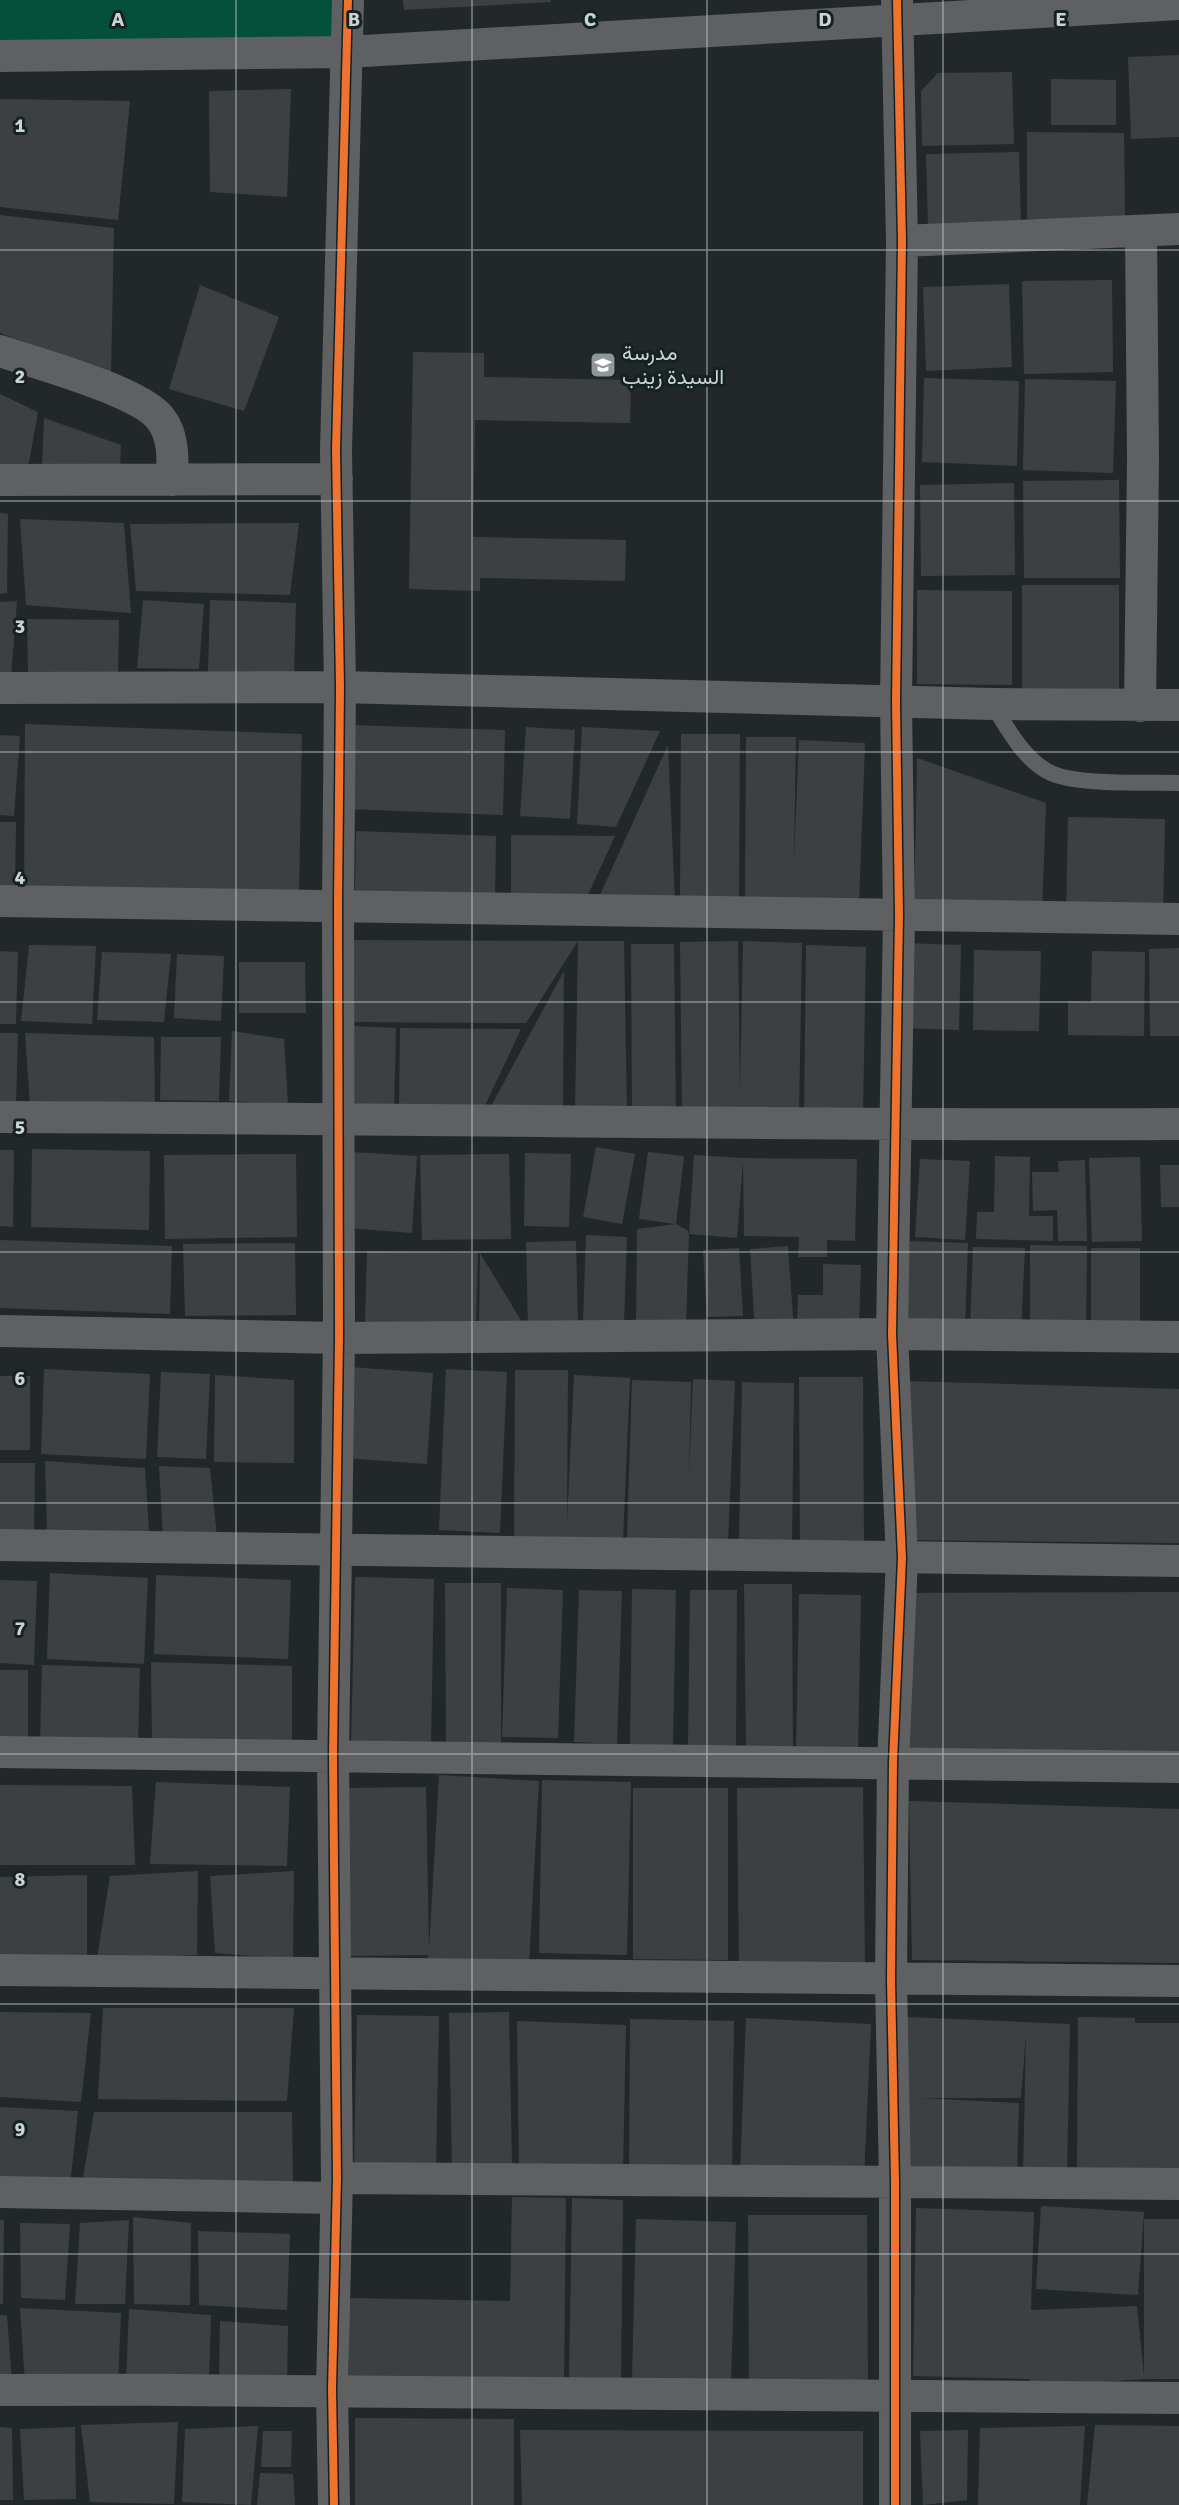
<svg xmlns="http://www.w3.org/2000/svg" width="1179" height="2505" viewBox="0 0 1179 2505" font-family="Signika,Vazirmatn,sans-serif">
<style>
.green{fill:#055038}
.building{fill:#3c4041}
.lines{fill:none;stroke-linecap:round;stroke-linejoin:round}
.service{stroke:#5e6061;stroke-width:16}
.minor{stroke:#5e6061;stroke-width:32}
.cycleway-casing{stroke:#152123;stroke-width:11}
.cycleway{stroke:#ef722f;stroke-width:8}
.grid{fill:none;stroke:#cbd3d5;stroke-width:1.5;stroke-opacity:0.55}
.labels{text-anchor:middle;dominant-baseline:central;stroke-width:6;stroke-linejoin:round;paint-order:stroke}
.poi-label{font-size:21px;fill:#cbd3d5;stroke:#152123;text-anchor:start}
.grid-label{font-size:20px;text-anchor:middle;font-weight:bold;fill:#cbd3d5;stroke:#152123;stroke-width:6;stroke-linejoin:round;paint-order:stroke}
</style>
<rect width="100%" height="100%" fill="#22282a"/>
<path class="green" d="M0 0H346L347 52H0Z"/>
<path class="building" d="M403 0H551V2L404 10Z
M1179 55V137L1131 139 1128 57Z
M1012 72 1014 144 922 146 921 91 938 73Z
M1051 79 1116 80V125H1051Z
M291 89 287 197 210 192 209 91Z
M0 99 130 101 118 220 0 207Z
M1027 132 1124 133 1125 220 1027 219Z
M1019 152 1021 225 928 227 926 154Z
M0 215 114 228 111 374 0 333Z
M1112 280 1113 372 1024 374 1022 281Z
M1009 284 1012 367 926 371 923 287Z
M200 285 279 317 244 411 169 389Z
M413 352 484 353V377L631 380 630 423 475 420 473 537 626 540 625 581 480 578V591L409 589Z
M924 378 1019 381 1017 466 922 462Z
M1025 379 1116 381 1113 473 1023 470Z
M0 394 38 412 28 468H0Z
M44 418 121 445 120 468 42 467Z
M1119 480 1120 578H1024L1023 481Z
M1014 483 1015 575 921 576 920 485Z
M0 513 8 514 7 593 0 594Z
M20 519 124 523 131 613 26 605Z
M299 523 290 595 136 591 130 524Z
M1022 585H1119V689H1022Z
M917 590 1012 591V685L917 684Z
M143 600 204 604 199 669 137 668Z
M210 600 296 603 294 676 208 672Z
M17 601 11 678H0V602Z
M27 619 119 620 118 674 28 672Z
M25 724 302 734 299 894H24Z
M350 725 505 730 503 815 348 809Z
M526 727 575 730 570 819 520 816Z
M582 727 660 731 616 827 577 824Z
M681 734H740L739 902H680Z
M0 735 20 736 14 816 0 815Z
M746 737H796L794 862 799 740 865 743 859 905 745 901Z
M668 745 675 902 595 906Z
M917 758 1046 803 1042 912 914 917Z
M1068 817 1165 819 1163 916 1066 913Z
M0 822H16L15 894H0Z
M356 831 496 836 495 897 355 892Z
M511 835 615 836 586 899 511 898Z
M348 940 578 941 526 1023 349 1022Z
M578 941H624L627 1112H575Z
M738 941 740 1091 743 941 802 943 799 1114H682L680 942Z
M903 943 961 945 959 1030 901 1028Z
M631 944H674L676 1116H632Z
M29 945 96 946 92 1024 21 1021Z
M806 945 866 947 863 1115 804 1113Z
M1179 948V1036H1150L1149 949Z
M974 950 1041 951 1039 1031 973 1030Z
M0 951 18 952 16 1024H0Z
M1092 951 1145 952 1144 1036 1068 1035V1001L1091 1002Z
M102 952 171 954 164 1022 97 1020Z
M177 954 224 956 221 1021 174 1018Z
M239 962H305L306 1013H239Z
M564 971 563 1111 489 1110Z
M352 1026 396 1028 394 1112 349 1110Z
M400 1028 521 1029 482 1112 399 1111Z
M232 1031 284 1039 288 1104 229 1101Z
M0 1033H18L16 1105H0Z
M25 1033 154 1037 155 1105H30Z
M161 1037H221L219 1101 160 1100Z
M596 1147 635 1154 622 1224 583 1217Z
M32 1149 150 1151 149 1230 31 1227Z
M0 1150H14L13 1227 0 1226Z
M352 1152 417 1156 412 1233 347 1228Z
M648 1152 684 1156 676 1224 639 1219Z
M525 1153 571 1154 569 1227 524 1226Z
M296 1154 297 1237 165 1239 164 1155Z
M509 1154 511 1239 422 1240 420 1155Z
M694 1155 743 1158 857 1159 855 1241 827 1240V1257H798L799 1237 744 1236 743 1162 737 1238 689 1234Z
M995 1156 1030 1157 1029 1216H1053V1241L976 1239 977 1212H994Z
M1140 1157 1142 1241 1092 1242 1089 1158Z
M920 1159 970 1161 965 1240 915 1237Z
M1085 1160 1087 1241H1058L1057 1210 1033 1211 1032 1172H1059L1058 1161Z
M1160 1165H1179V1207H1161Z
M676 1224 687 1230 689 1234 686 1323 636 1322 637 1229Z
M586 1235 627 1237 624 1323 583 1321Z
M0 1240 172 1246 170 1314 0 1308Z
M576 1241 578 1326 528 1327 526 1242Z
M908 1241 968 1243 965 1327 905 1324Z
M295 1243 296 1315 185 1316 183 1244Z
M1030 1245 1087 1246 1086 1330 1030 1329Z
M788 1246 794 1330 755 1332 750 1249Z
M973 1247 1025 1248 1021 1332 970 1330Z
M739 1248 743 1316 707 1317 703 1250Z
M1091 1248H1140V1327L1091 1326Z
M367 1251 478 1253 476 1325 365 1322Z
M480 1253 525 1327 479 1326Z
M823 1264 861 1265 859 1328 797 1326 798 1295H823Z
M350 1367 433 1373 427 1464 345 1458Z
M44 1369 150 1374 146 1459 41 1454Z
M446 1369 507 1372 500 1533 439 1530Z
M515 1370H568L567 1522 574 1375 630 1378 623 1541 514 1538Z
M161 1372 210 1374 206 1459 157 1457Z
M215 1375 294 1380V1463L214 1462Z
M0 1376H30V1450H0Z
M799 1377H863L864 1549 800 1550Z
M693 1379 735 1381 728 1542 627 1538 632 1380 691 1382 689 1478Z
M902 1381 1179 1389V1543L906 1540Z
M742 1382 794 1383 792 1546 739 1545Z
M45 1461 145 1468 149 1531H47Z
M0 1463H35L34 1534H0Z
M159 1466 210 1468 217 1537H163Z
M50 1573 148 1578 144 1664 47 1659Z
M156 1575 291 1580 288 1659 154 1654Z
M355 1577 434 1579 431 1748 351 1746Z
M0 1580 37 1581 34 1665 0 1663Z
M445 1583H501V1747L446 1746Z
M744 1584H792L793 1747H746Z
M507 1588 563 1590 558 1738 502 1737Z
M632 1589 676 1590 673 1747 630 1746Z
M579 1590 622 1591 617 1744 574 1742Z
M690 1590H737L736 1746 688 1745Z
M1179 1592V1754L906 1752 903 1593Z
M799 1594 861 1595 858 1754 796 1753Z
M151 1662 292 1666V1748L152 1744Z
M42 1665 140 1668 138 1743 40 1740Z
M0 1670H28V1741H0Z
M439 1775 539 1781 529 1966 426 1960 429 1955 349 1956 347 1788 426 1787 429 1949Z
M542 1780 631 1782 627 1955 539 1953Z
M156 1782 290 1787 287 1866 150 1864Z
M0 1785 132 1786 135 1865H0Z
M863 1787 865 1968 739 1969 737 1788Z
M633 1788H728V1960L633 1959Z
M909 1801 1179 1809V1963L912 1960Z
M198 1871 197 1955 97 1958 110 1876Z
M294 1871 293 1959 215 1953 210 1876Z
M87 1875V1956L0 1957V1877Z
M103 2008H294L287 2101 98 2099Z
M0 2012 91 2013 81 2102 0 2097Z
M509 2012 512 2166 452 2167 449 2013Z
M357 2015 439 2016 436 2166 354 2164Z
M907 2017 1070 2024 1067 2177 1023 2175 1026 2034 1021 2098H920L1019 2103 1017 2174 906 2172Z
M1078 2017 1135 2018V2023H1179V2170L1077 2169Z
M746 2018 871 2024 864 2178 740 2173Z
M630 2019 734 2021 732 2173 629 2172Z
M517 2021 626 2025 623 2172 519 2170Z
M0 2107 78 2111 70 2187 0 2182Z
M94 2112H292L293 2189 82 2184Z
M512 2197 566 2198 564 2381 349 2377V2298L510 2301Z
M572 2198 623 2200 621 2380 569 2379Z
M1041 2206 1144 2212 1138 2295 1036 2289Z
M916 2208 1034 2212 1031 2310 1137 2306 1144 2376V2219H1179V2379H1144L1032 2387 1030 2379 913 2376Z
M748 2215H867L868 2383H749Z
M133 2217 191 2223 190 2305 134 2304Z
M636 2219 736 2222 731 2383 632 2380Z
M0 2220H4L3 2304H0Z
M129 2220 125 2304H75L80 2223Z
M20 2223 70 2224 65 2300 21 2298Z
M198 2231 290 2234 287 2310 199 2305Z
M20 2308 121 2313 118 2384 25 2383Z
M129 2309 211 2315 209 2380 126 2382Z
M0 2315H7L12 2383H0Z
M220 2321 288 2326 287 2383 219 2384Z
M355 2418 514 2419V2505H355Z
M178 2422 174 2504 90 2502 81 2425Z
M1095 2425 1179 2426V2505H1087Z
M258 2426 251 2505 182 2502 185 2429Z
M1085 2426 1080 2505H978L980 2428Z
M0 2427 12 2428 13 2500H0Z
M75 2427 76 2499 24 2500 20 2429Z
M520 2430 863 2431V2505H522Z
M968 2430 967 2500 923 2505 920 2431Z
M263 2431H292L291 2467H261Z
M260 2473 293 2474 295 2505H257Z"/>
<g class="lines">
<path class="service" d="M992 704C1007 727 1022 757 1047 771 1071 786 1148 782 1179 783"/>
<path class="minor" d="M0 56 347 52 1179 4
M902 241 1179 229
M0 351C36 363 139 391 160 418 174 435 173 459 172 480
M0 480 337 479
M0 688 340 687 992 704 1179 705
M1140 706 1143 459 1141 231
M0 901C393 905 786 915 1179 919
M0 1117C393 1118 786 1126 1179 1124
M0 1331 339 1338 892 1334 1179 1337
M0 1545 1179 1561
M0 1752 1179 1767
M0 1970C393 1972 786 1980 1179 1981
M337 2178 1179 2184
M0 2192 336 2198
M0 2390C393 2389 786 2392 1179 2398
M334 2505 332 2389 337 2178 333 1756 339 1338 338 904 340 687 336 450 348 0
M895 2505V2181L891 1980 893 1762 902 1558 892 1334 899 916 896 702 902 241 897 0"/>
<g class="cycleway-casing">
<path id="cycleway" d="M334 2505 332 2389 337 2178 333 1756 339 1338 338 904 340 687 336 450 348 0
M895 2505V2181L891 1980 893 1762 902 1558 892 1334 899 916 896 702 902 241 897 0"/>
</g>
<use href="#cycleway" class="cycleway"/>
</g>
<path class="grid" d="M236 0V2505M472 0V2505M707 0V2505M943 0V2505M0 250H1179M0 501H1179M0 752H1179M0 1002H1179M0 1252H1179M0 1503H1179M0 1754H1179M0 2004H1179M0 2254H1179"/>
<defs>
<g id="school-square" transform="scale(1.35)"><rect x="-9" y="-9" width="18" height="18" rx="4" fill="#909799" stroke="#152123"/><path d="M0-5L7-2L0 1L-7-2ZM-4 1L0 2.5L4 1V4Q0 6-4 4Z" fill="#fff"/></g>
</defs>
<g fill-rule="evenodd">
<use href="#school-square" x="603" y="365"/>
</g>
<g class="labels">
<g class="poi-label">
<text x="622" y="353">مدرسة<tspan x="622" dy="24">السيدة زينب</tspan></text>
</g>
</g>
<g class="grid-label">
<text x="118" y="26">A</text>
<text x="354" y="26">B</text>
<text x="590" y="26">C</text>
<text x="825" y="26">D</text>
<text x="1061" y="26">E</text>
<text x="20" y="132">1</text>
<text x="20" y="383">2</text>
<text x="20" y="633">3</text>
<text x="20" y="884">4</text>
<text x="20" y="1134">5</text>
<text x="20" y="1385">6</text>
<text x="20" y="1635">7</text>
<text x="20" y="1886">8</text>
<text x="20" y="2136">9</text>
</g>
</svg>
